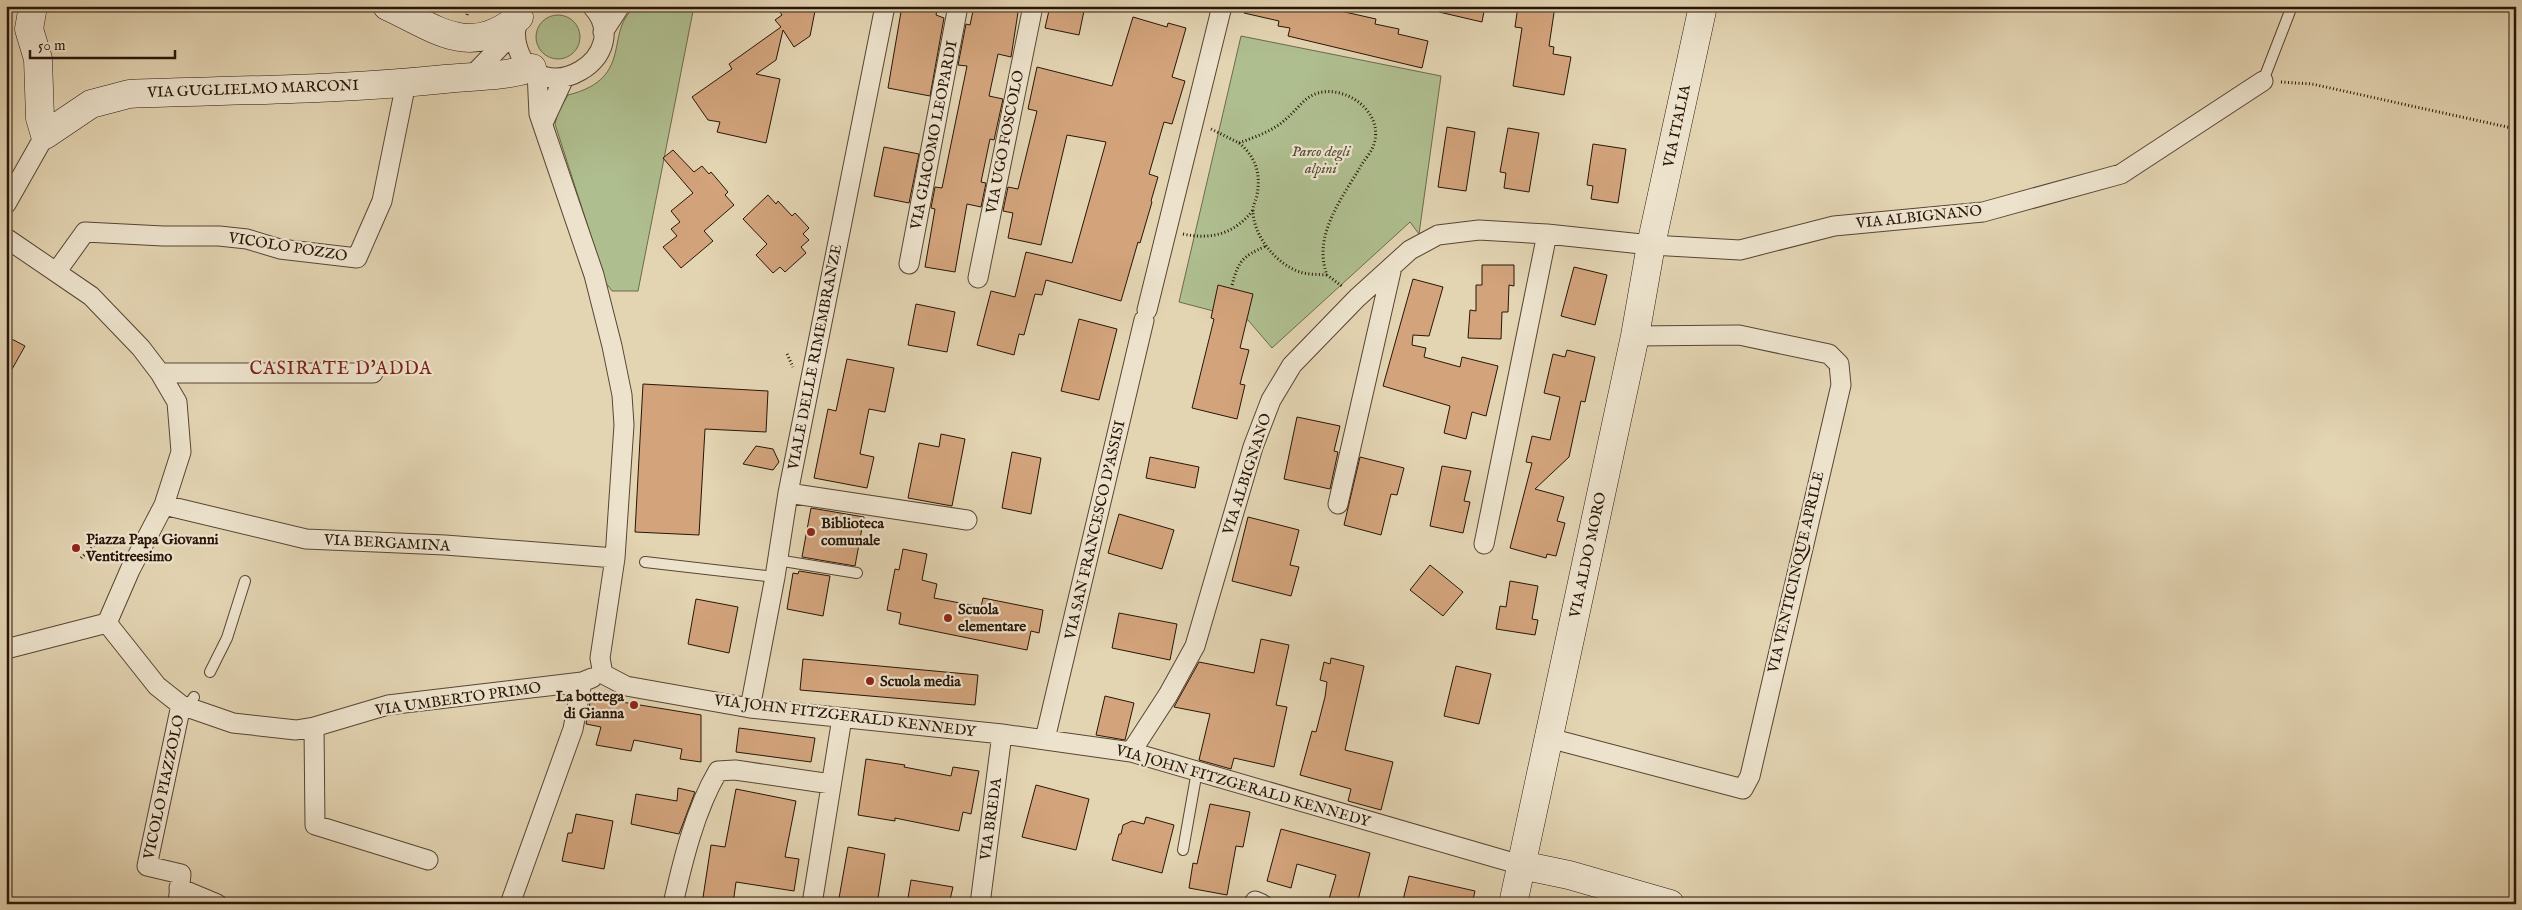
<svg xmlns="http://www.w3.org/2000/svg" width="2522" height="910" viewBox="0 0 2522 910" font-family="'IM FELL English',serif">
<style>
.green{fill:#afbe8f;stroke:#6c6a4c}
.building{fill:#d3a47c;stroke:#291508}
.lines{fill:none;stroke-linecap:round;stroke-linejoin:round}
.lane-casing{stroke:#584532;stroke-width:12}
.street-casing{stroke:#584532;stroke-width:21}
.secondary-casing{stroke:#291508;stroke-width:29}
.path{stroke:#291508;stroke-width:3;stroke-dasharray:1 2.5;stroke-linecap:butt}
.lane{stroke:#ede3cd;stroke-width:10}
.street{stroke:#ede3cd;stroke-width:19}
.secondary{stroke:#ede3cd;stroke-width:28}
.poi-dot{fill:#8f2418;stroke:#ede3cd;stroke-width:2}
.labels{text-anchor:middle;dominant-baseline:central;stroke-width:4.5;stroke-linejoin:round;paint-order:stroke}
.street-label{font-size:15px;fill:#291508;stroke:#ede3cd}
.park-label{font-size:15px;font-style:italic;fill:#514830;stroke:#ede3cd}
.poi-label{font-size:15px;font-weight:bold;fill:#291508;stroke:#ede3cd;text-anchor:start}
.quarter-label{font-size:18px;letter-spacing:1px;fill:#7a1f14;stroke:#ede3cd}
</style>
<rect width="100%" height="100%" fill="#e3d4b2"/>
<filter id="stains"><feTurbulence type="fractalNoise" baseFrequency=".004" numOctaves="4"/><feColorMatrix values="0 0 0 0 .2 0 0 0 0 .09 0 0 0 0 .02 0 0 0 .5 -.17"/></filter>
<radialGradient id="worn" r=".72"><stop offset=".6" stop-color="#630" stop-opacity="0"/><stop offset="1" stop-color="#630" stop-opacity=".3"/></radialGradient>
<path class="green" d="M637 6H694L638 291H612L606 283 555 124 558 112 568 95C637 78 602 29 637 6Z
M536 37a22 22 0 1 1 44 0a22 22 0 1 1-44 0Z
M1241 36 1441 76 1419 234 1410 222 1272 348 1248 320 1179 302Z"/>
<path class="building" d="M776 6H816L810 36 794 47 783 30 776 60 756 74 780 79 766 143 717 132 720 122 708 120 692 97 732 69 729 64 781 27 775 20 782 15Z
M902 6H938L936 15 944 18 930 96 888 88Z
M974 6H1019L1011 57 998 54 989 96 1003 99 994 140 990 139 981 182 986 183 981 207 967 204 955 272 925 267 935 209 931 208 935 187 942 188 967 66 958 65 966 24 970 25Z
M1050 6H1085L1079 35 1045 28Z
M1245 6H1318L1376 19 1375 24 1399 29 1398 34 1428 41 1422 68 1288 36 1290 28 1278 26 1279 21 1244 13Z
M1440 6H1485L1482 22 1439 12Z
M1518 6H1555L1549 46 1554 47 1553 54 1571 57 1564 95 1513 86 1522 28 1515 27Z
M1133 17 1167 27 1168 23 1186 28 1172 77 1185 81 1172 124 1164 122 1149 174 1158 177 1151 201 1152 202 1140 243 1138 242 1121 301 1046 280 1042 295 1035 294 1024 335 1019 334 1014 355 977 345 991 291 1015 297 1026 252 1072 263 1106 142 1067 135 1041 245 1008 238 1013 213 1003 211 1008 187 1018 189 1037 111 1028 109 1037 67 1112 86Z
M1447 127 1475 132 1466 191 1438 187Z
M1508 128 1539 133 1529 192 1504 188 1506 173 1500 172Z
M1593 144 1626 149 1618 203 1591 199 1593 186 1587 185Z
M884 147 919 154 909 203 874 196Z
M673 150 694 172 702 166 709 174 711 172 728 192 725 195 734 205 704 231 713 241 681 268 663 247 677 236 671 229 680 222 671 211 693 193 663 158Z
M768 195 776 204 778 201 792 216 795 213 809 228 803 234 809 240 801 247 806 253 785 272 780 267 773 273 756 255 767 244 743 219Z
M1482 265H1514V286L1509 285 1508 312H1502L1501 339 1468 338 1470 310 1476 311V285H1482Z
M1574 267 1607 275 1595 325 1561 316Z
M1413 279 1443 287 1429 336 1413 335 1412 345 1426 348 1424 357 1460 367 1462 357 1498 366 1486 416 1472 412 1466 439 1444 433 1450 406 1383 386Z
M1218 285 1253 294 1240 348 1249 350 1240 384 1245 385 1237 419 1192 408 1214 319 1211 318Z
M916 304 955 312 947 352 908 345Z
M1079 319 1117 329 1099 400 1061 391Z
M6 336 25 346 6 380Z
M1567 350 1595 357 1585 402 1581 401 1569 457 1535 489 1564 497 1557 521 1565 523 1556 556 1547 554 1546 558 1510 548 1532 463 1526 462 1532 436 1550 440 1560 397 1544 393 1553 354 1565 357Z
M847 359 894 368 885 412 869 409 860 454 874 457 867 488 814 478 828 409 836 411Z
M643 384 768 391 766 432 705 429 699 535 635 532Z
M1297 417 1340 426 1334 451 1338 452 1330 489 1284 479Z
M941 434 965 439 952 506 908 498 919 443 939 447Z
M756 446 773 449 779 462 773 470 743 464Z
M1012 452 1041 458 1031 514 1002 508Z
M1150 457 1199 467 1195 488 1146 478Z
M1360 457 1404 468 1397 495 1391 494 1381 535 1344 525Z
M1442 466 1471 471 1464 501 1470 502 1463 533 1430 526Z
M811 508 864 517 855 566 802 557Z
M1119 514 1174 530 1162 569 1108 553Z
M1248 517 1299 530 1290 565 1299 567 1291 596 1232 581Z
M903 549 927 554 922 580 937 584 934 598 981 607 983 598 1043 610 1039 633 1031 631 1027 650 899 624 901 613 887 610 895 569 899 570Z
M1430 565 1463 592 1443 616 1410 590Z
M799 571 830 576 823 616 787 609 793 573 798 574Z
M1510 581 1538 586 1532 619 1538 620 1535 635 1496 629 1500 606 1506 607Z
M696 599 738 607 729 653 688 644Z
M1119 613 1177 624 1170 660 1112 648Z
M1261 639 1289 645 1276 705 1287 707 1274 767 1234 758 1231 769 1199 760 1210 714 1174 707 1199 662 1254 673Z
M1331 658 1364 666 1345 750 1393 762 1381 810 1348 801 1351 789 1300 775 1312 731 1316 732 1325 697 1327 682 1320 680 1324 662 1330 664Z
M803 659 978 675 975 705 800 690Z
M1456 666 1491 674 1479 724 1444 716Z
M1105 696 1134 703 1125 740 1096 735Z
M591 697 701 715V762L680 759 682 749 634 740 631 751 596 745 601 727 586 724Z
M739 728 815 738 811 762 736 752Z
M866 759 905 765 904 767 951 776 953 767 979 771 971 814 963 812 959 831 895 818V821L858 815Z
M1036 785 1089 799 1076 850 1022 837Z
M678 788 695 792 679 834 631 824 636 794 677 801Z
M736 789 796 801 785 857 799 859 794 891 736 882 733 904H702L711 845 725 847Z
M1210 804 1250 812 1243 847 1236 846 1227 895 1189 888 1193 863 1197 864Z
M576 814 613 821 604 869 562 861 568 833H572Z
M1146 817 1174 825 1162 873 1112 860 1119 834H1121L1123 825 1132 821 1144 824Z
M1281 829 1370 853 1357 904 1329 899 1336 875 1297 864 1291 888 1267 881Z
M848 847 885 854 877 904H838Z
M1409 876 1475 891 1472 904H1402Z
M911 880 953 887 949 904H907Z"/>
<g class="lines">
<g class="lane-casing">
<path id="lane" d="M2263 81 2292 6
M777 560 857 573
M645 562 775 577
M210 672 227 638 245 581
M187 707 194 697
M1183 850 1197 771"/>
</g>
<g class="street-casing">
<path id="street" d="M522 12C515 23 514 37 518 49 540 114 638 56 592 6
M603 32 620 6
M537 72 539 114 594 275 612 346 622 395 624 425 615 558 600 658 603 674
M472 76 516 30
M543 123 564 78
M6 204 45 135
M6 238 91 296 141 348 160 373 177 402 181 452 164 505 130 570 107 623
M909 264 958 6
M57 271 85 232 163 236H219L247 239 280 249 357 258 382 201 406 83
M978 278 1033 6
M1147 310 1222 6
M160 373H373
M788 493 967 520
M1338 504 1392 267
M164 505 306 539 445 545 615 558
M1484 544 1547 234
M107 623 157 686 181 705 233 723 296 730 314 727 388 705 582 682
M6 649 107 623
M603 674 626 686 750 708 1002 734 1131 752 1521 865
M750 708 775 577 788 493 885 6
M314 727 315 825 428 860
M1549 738 1743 789 1750 776 1841 385 1839 364 1829 354 1739 335 1635 336
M1045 739 1144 320
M1131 752 1168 695 1195 646 1253 447 1271 400 1292 365 1357 298 1410 250 1438 235 1479 230 1547 234 1651 245 1740 250 1834 226 1983 212 2121 174 2263 81
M179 888 217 904
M1255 901 1262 904
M178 904 181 874 147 866 181 705
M510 904 573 729 582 682 592 678
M673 904C683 860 695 810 718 771L735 770 831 784
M812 904 842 718
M980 904 1002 734"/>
</g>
<g class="secondary-casing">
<path id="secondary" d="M33 6 29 29 38 59 40 118 45 135 91 104 129 94C234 90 340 90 445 79 475 76 503 77 532 68
M387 6C437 29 470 59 519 17
M1521 865 1569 875 1670 904
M1513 904 1635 336 1651 245 1703 6"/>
</g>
<path class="path" d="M467 15 470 6
M2281 82 2312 84 2516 129
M1211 129 1239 143C1255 137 1273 131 1286 119 1297 110 1304 97 1318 93 1346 85 1384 112 1374 144 1372 151 1366 158 1362 164 1343 197 1312 235 1327 275L1343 287
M1239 143C1256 157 1261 174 1257 195 1256 200 1253 205 1253 210 1253 236 1276 264 1300 272 1308 275 1318 274 1327 275
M1183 234C1211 240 1235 234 1253 210
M1232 285C1239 260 1242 257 1266 246
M787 354 793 367
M81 558 103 537 127 538"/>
<use href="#lane" class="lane"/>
<use href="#street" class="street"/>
<use href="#secondary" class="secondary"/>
</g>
<g class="poi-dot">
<circle cx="811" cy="532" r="5"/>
<circle cx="76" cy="548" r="5"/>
<circle cx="948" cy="618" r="5"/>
<circle cx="870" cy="681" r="5"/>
<circle cx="634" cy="705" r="5"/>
</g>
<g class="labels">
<g class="street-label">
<text transform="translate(253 89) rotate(-2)">VIA GUGLIELMO MARCONI</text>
<text transform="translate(1677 126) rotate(-78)">VIA ITALIA</text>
<text transform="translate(934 135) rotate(-79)">VIA GIACOMO LEOPARDI</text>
<text transform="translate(1005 142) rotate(-79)">VIA UGO FOSCOLO</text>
<text transform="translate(1919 217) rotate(-6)">VIA ALBIGNANO</text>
<text transform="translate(288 247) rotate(9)">VICOLO POZZO</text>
<text transform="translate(815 357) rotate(-79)">VIALE DELLE RIMEMBRANZE</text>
<text transform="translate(1247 474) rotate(-72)">VIA ALBIGNANO</text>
<text transform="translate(1095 530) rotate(-77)">VIA SAN FRANCESCO D'ASSISI</text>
<text transform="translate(387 543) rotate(3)">VIA BERGAMINA</text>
<text transform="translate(1588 555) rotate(-78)">VIA ALDO MORO</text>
<text transform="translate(1796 572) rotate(-77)">VIA VENTICINQUE APRILE</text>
<text transform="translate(458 699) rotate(-8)">VIA UMBERTO PRIMO</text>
<text transform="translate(845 716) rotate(7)">VIA JOHN FITZGERALD KENNEDY</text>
<text transform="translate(1243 786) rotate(16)">VIA JOHN FITZGERALD KENNEDY</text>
<text transform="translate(164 787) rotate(-78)">VICOLO PIAZZOLO</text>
<text transform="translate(991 819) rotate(-82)">VIA BREDA</text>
</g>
<g class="park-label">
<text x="1321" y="151">Parco degli<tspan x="1321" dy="17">alpini</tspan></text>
</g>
<g class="poi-label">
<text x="821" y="523">Biblioteca<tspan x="821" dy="17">comunale</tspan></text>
<text x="86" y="539">Piazza Papa Giovanni<tspan x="86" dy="17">Ventitreesimo</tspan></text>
<text x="958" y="609">Scuola<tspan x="958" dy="17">elementare</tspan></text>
<text x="880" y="681">Scuola media</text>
<text x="624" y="696" text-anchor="end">La bottega<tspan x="624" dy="17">di Gianna</tspan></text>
</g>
<g class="quarter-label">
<text x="341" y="369">CASIRATE D'ADDA</text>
</g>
</g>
<rect width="2522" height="910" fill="none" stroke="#e3d4b2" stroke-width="25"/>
<rect x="8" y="8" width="2507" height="895" fill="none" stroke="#291508" stroke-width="2.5"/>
<rect x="12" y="12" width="2497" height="885" fill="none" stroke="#291508"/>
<path d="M30 50v8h145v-8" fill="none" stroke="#291508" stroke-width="2.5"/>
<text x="38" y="50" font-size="15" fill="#291508" stroke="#ede3cd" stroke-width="4" paint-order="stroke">50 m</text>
<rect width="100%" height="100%" filter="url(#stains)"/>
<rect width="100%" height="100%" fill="url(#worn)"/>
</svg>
